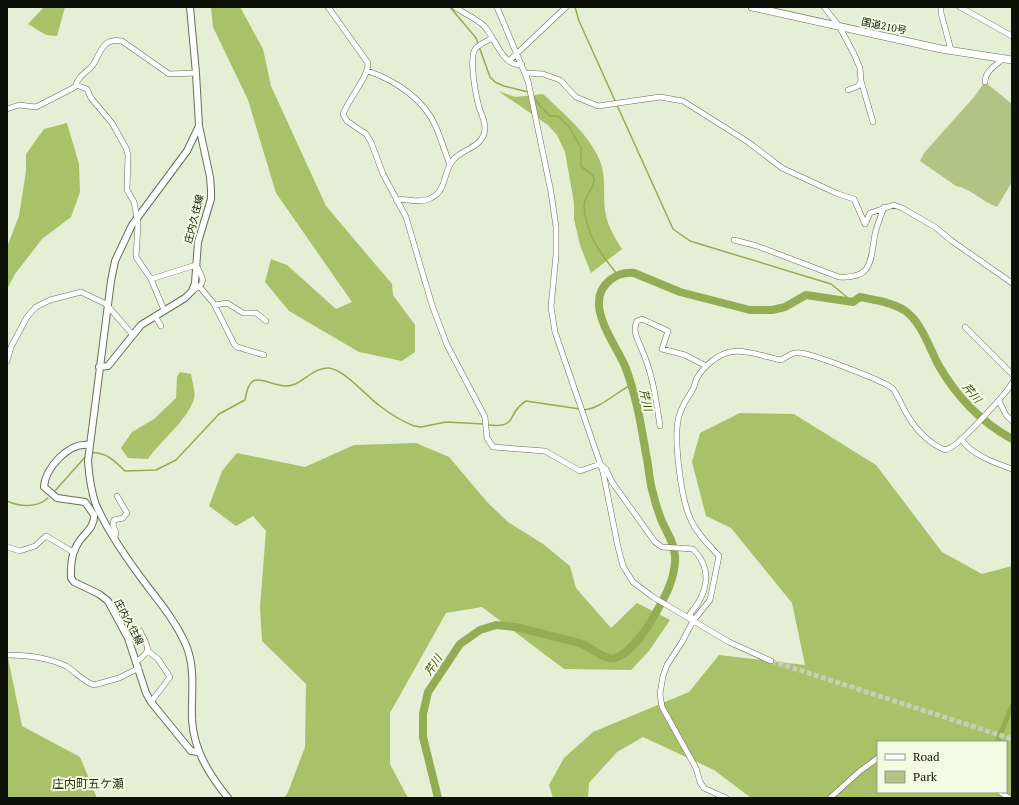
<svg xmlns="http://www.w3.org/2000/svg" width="1019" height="805" viewBox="0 0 1019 805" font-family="'PT Serif','Noto Sans JP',serif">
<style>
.green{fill:#b0c585}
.forest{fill:#a7c269;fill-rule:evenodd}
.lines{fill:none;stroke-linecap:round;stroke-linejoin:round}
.stream{stroke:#93ad54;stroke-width:1.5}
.canal{stroke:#93ad54;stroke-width:5}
.river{stroke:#93ad54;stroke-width:8}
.minor-tunnel{stroke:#c5ceb6;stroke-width:5;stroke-dasharray:5 2.5;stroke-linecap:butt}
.minor-casing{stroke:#666e57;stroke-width:6}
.major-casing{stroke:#666e57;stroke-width:8}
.highway-casing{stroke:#666e57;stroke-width:8}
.minor{stroke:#fff;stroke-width:5}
.major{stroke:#fff;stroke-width:6}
.highway{stroke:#fff;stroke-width:7}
.labels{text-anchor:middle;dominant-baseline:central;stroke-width:4;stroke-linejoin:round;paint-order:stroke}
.street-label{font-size:10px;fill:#0e1108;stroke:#f3fce2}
.water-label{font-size:11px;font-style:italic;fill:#394905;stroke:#f3fce2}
.quarter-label{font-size:12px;fill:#2a301c;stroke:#f3fce2}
</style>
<rect width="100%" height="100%" fill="#e5efd5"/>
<path class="green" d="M985 82 1012 104V182L997 207C983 202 970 188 956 186L920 161 924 153 974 97Z"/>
<path class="forest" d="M44 7H65L57 36 46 35 28 24Z
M211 7H240L263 49 271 86 326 206 392 284 393 295 415 325V352L402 361 359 352 289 311 265 282 271 259 287 265 336 309 352 302 276 193 248 100 213 27Z
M498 91 515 97 543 94C563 113 589 134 600 161 607 178 602 198 606 216 609 228 615 238 622 249L591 273 580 245 574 219V203L565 152 557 135 548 125Z
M67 123 79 164 80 192 71 217 42 239 15 274 7 289V247L19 216 26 171V154L44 129Z
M180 372 191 374C192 381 196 392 194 399 187 421 161 440 148 459L128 458 121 448 132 432 154 419 176 398 177 377Z
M740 413 794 414 876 465 942 552 982 574 1012 566V798H751L714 770 643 737 617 752 589 783 588 798H553L549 785 564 758 593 732 689 692 719 655 805 665 792 603 731 528 706 516 692 462 700 433ZM878 742H1006V792H878Z
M416 443 449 457 488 503 508 522 543 544 570 566 576 588 611 628 637 603 670 620 649 651 631 670 564 669 482 607 446 613 390 713V764L408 798H284L288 792 305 747 306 684 262 641 260 607 266 531 253 516 236 526 209 506 222 471 237 453 305 467 354 445Z
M7 653 22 726 80 757 97 798H7Z"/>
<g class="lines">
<path class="stream" d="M450 7 476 38 490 77 495 82 504 86 528 92
M575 7 579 21 673 229 690 241 831 284 853 302
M534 97 540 106 550 116H558L569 127 581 148V166C584 170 590 171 593 176 598 185 584 196 584 205 585 233 600 253 617 274
M583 410C600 409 615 393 631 385
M488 425C520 428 505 414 526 401L580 409
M90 453C105 451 115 461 125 471L156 470 176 460 219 414 245 400C250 367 263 384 285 386 302 387 311 367 329 368 345 370 366 396 380 406 390 414 402 421 414 426L421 427 446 422 484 424
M54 492 86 456
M7 501C20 507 37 508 48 498"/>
<path class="canal" d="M997 742 1012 706"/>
<path class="river" d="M438 798 423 737V714L428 692 460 644 480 630 496 625 516 627 579 643C590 646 599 656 609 658 623 662 643 634 650 623 662 602 676 581 675 556 674 541 666 532 661 519 658 511 655 502 653 493 649 481 649 467 646 454 641 424 636 395 625 366 617 348 598 322 599 302 599 284 617 271 634 273L680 292 750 310H772L785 307 806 295 853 302 860 297C875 300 891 302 904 310 922 322 929 348 939 366 957 397 981 422 1012 439"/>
<path class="minor-tunnel" d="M771 661 1012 739"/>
<g class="minor-casing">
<path id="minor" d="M328 7 368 63C368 78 349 98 343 114L347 121 366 134 371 142 383 174 406 217 432 305 447 345 485 417 487 438 493 447 545 451 580 471 600 464 606 469 612 482 655 542 662 547 693 549C714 570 707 594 690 614L693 621
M455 7C463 13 479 20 484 26 496 38 501 66 522 65
M497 7 528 81 551 192 556 227V255L551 307 555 332 603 472 618 547 623 566 633 582 653 597 729 642 771 661
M824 7 839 26 854 54 860 68 861 81 858 86 848 90
M941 7V13L951 50
M960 7 1012 36
M509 61 566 7
M368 71C396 81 424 99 436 127 441 139 445 152 450 165
M525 73 543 74 560 80 576 97 598 106 660 97 683 101 748 142 782 168 838 194 854 199 865 224 870 213 894 205 902 208 935 227 952 241 1012 283
M861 81 873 122
M985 82C985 71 996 65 1003 59
M76 85 87 89 91 98 112 123 126 148 128 155 127 190 134 202 138 224 136 257 151 279 164 310
M7 109 19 105 36 107 75 87C80 73 86 74 93 65 101 52 102 38 122 41L169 74 196 73
M396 200C406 198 416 203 426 200 449 193 441 173 454 159 463 149 479 148 484 134 487 125 482 116 479 107 476 96 468 56 476 48 480 44 487 41 492 38
M734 240 757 246 839 277C873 279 870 261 875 234 877 225 881 216 884 207
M151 279 196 265C203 278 208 283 192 291
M200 287 214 304 234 344 237 347 264 355
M215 305 227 303 243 313H256L266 321
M155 316 161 326
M965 327 1012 374
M7 361 11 347 27 317 36 307 50 300 81 292 106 304 132 334
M999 401 1006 415 1012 421
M660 426C656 400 653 375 642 350 638 340 632 331 637 321L642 319 668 331 662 349 685 355 706 366
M961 439C972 455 995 463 1012 469
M115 537 116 533 113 525 114 520 123 518 127 513 117 496
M7 547 20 551 35 546 46 536 73 552
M148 651 158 659 170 677 151 702
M7 655C25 655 49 658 66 666 76 672 82 681 94 685L119 678 139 668
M137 661C153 650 148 647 140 631
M1000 792 1009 798
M726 798 704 788 700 782 696 768 662 707 660 694 663 676 667 665 682 642 693 621 710 600 719 556C709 545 697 534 691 520 681 500 673 437 679 416 682 405 688 398 693 389 695 386 695 381 697 378 703 367 718 354 730 352 745 349 766 357 781 360 788 356 792 352 800 353 811 353 887 382 893 389 899 397 902 407 908 416 917 431 929 443 945 450 947 449 951 448 953 446 963 440 1007 393 1012 383
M830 798 860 771 878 758"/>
</g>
<g class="major-casing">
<path id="major" d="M190 7 196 73 199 126 187 151 132 225 115 261 111 281 88 461C89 476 91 491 96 505 109 534 129 562 148 587 162 605 177 624 186 645 196 669 191 695 192 720 194 751 209 774 228 798
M99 367 108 366 141 325 185 298 192 291 195 283 198 242 211 199V190L210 177 199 126
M89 445C69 442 45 468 44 487L57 498 85 502 94 515C95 529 81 535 76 547 71 556 71 567 71 578L74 582 99 594 108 601 128 638 146 693 151 702 191 751 198 752"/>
</g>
<g class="highway-casing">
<path id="highway" d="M752 7 941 49 1012 60"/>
</g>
<use href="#minor" class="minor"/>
<use href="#major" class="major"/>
<use href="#highway" class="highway"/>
</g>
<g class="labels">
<g class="street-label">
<text transform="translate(884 26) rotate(12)">国道210号</text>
<text transform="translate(194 219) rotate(-76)">庄内久住線</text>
<text transform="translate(129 622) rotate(62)">庄内久住線</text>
</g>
<g class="water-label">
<text transform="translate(972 393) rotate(49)">芹川</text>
<text transform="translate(646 400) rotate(76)">芹川</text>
<text transform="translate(433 665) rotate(-56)">芹川</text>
</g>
<g class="quarter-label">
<text x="88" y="783">庄内町五ケ瀬</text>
</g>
</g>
<rect width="1019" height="805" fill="none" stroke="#0e1108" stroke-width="16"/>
<rect x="877" y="741" width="130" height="52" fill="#f3fce2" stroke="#979e8b"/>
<rect x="885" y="754" width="20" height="6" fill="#ffffff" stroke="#979e8b"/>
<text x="913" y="761" font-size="12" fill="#0e1108">Road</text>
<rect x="885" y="771" width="20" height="12" fill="#b0c585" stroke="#979e8b"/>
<text x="913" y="781" font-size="12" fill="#0e1108">Park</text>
</svg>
